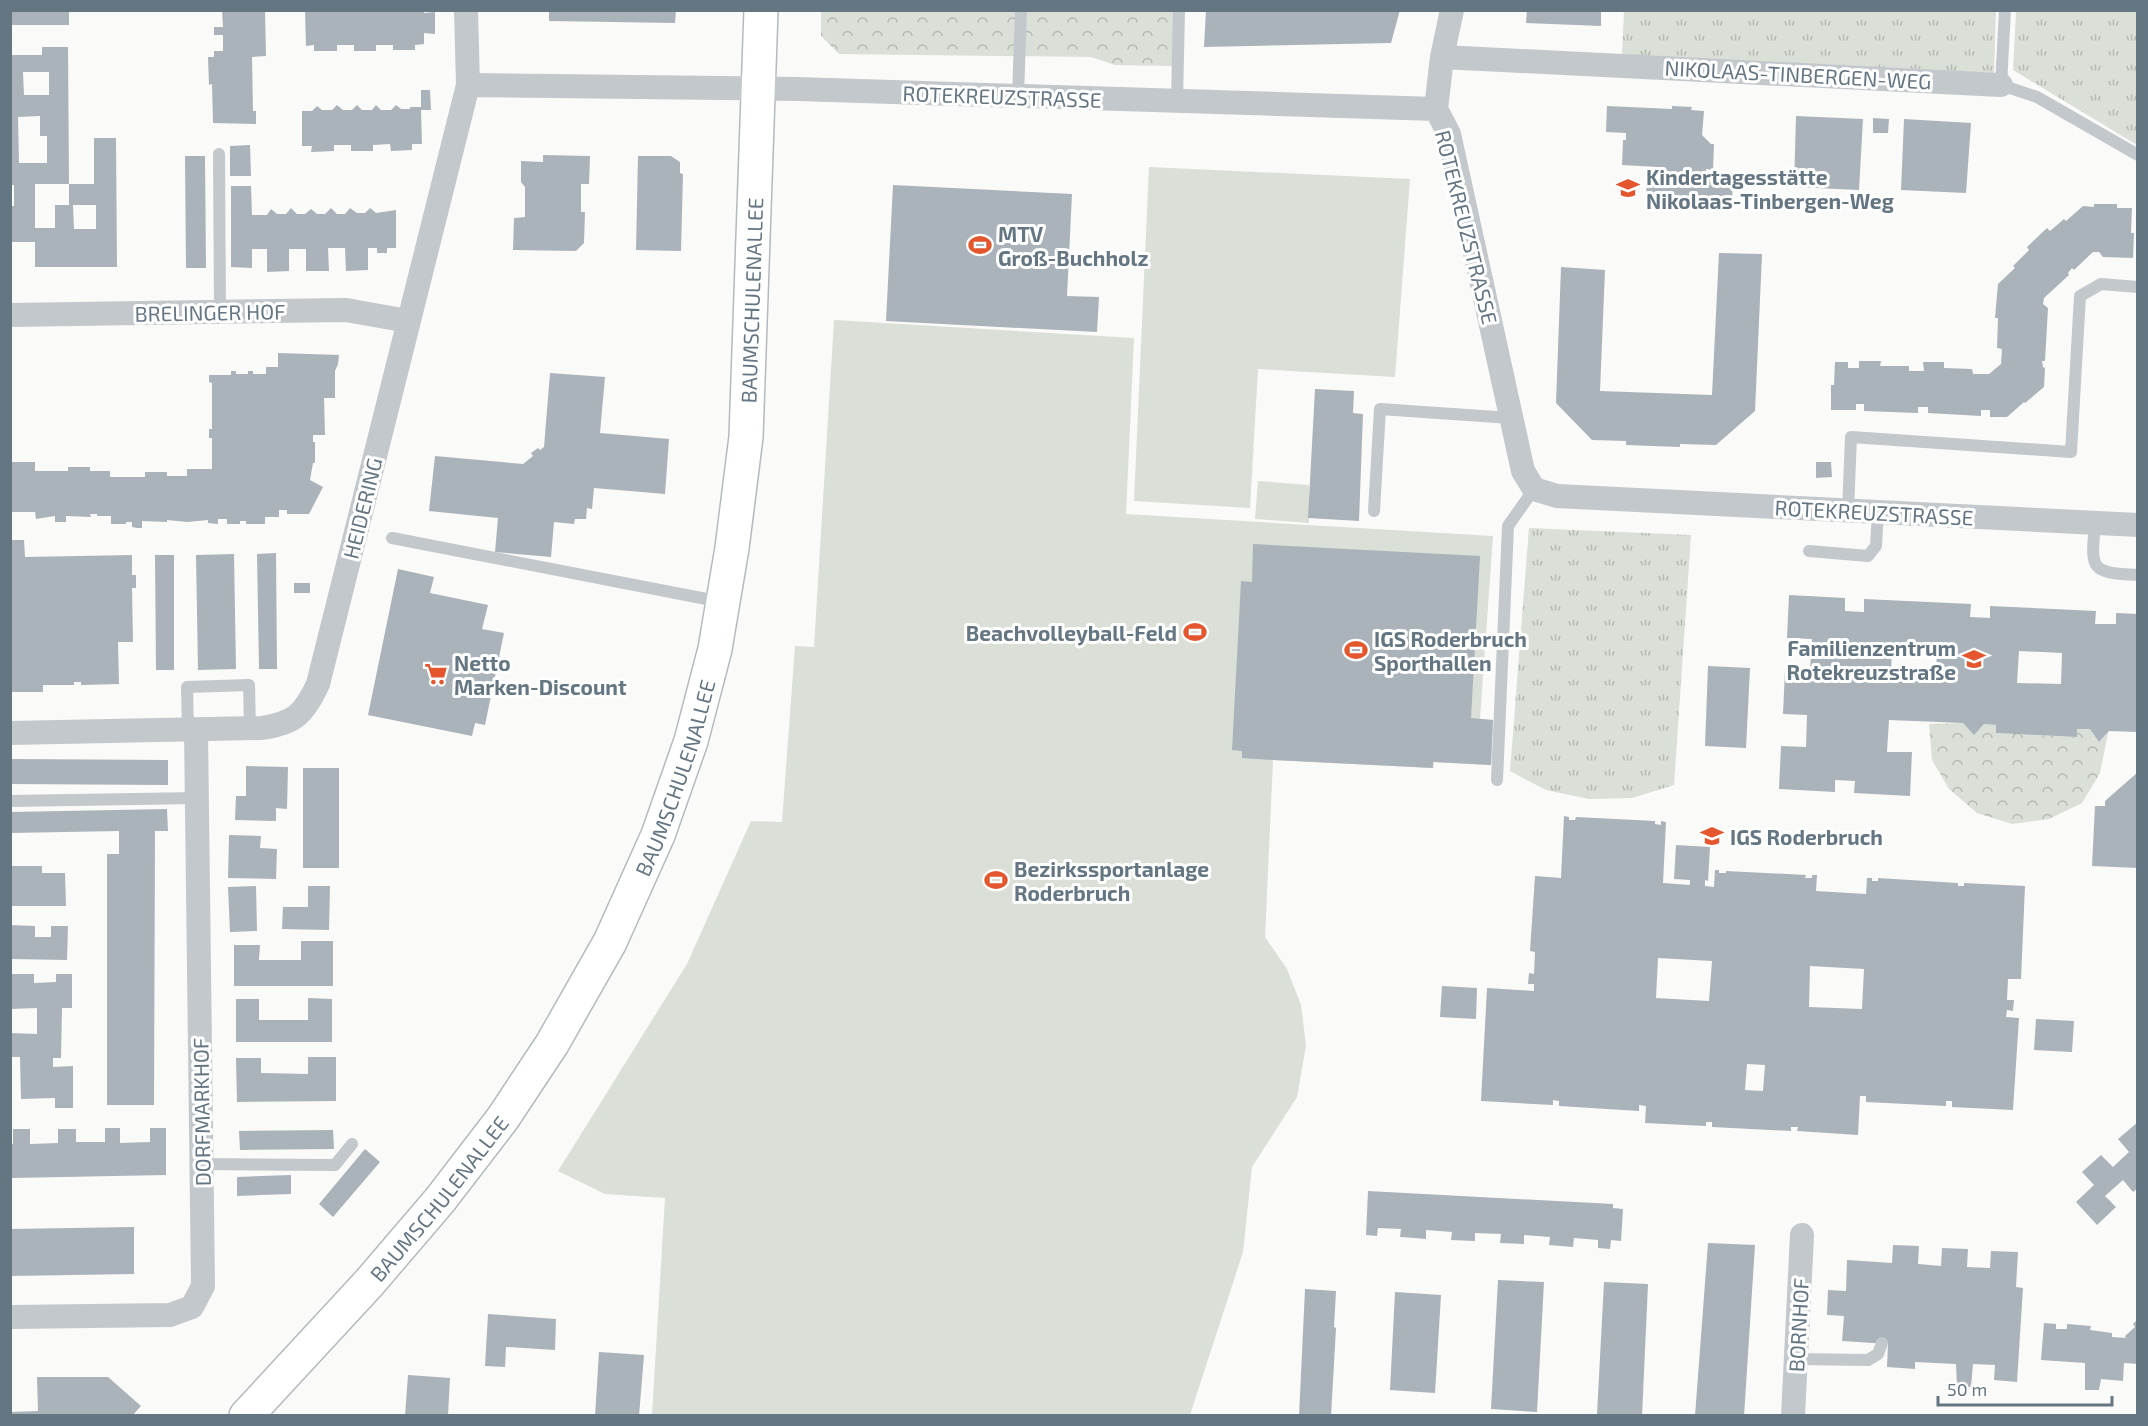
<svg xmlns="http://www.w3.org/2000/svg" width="2148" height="1426" viewBox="0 0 2148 1426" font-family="'Exo 2',sans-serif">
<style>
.grass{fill:url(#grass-tufts)}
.forest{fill:url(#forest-crowns)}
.pitch{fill:#dadfd7}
.building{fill:#aab3b9;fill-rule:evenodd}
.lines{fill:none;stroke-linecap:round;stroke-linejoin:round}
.secondary-casing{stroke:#b3babf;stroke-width:36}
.lane{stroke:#c3c8cc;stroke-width:12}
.street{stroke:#c3c8cc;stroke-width:24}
.secondary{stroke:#fff;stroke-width:33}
.labels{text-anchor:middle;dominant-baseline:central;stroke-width:6;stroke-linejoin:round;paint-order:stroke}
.street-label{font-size:21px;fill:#657683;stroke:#fff}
.poi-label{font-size:21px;font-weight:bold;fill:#657683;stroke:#fff;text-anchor:start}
</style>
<defs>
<pattern id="grass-tufts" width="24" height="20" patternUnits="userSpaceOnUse" patternTransform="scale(1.5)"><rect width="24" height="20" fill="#dadfd7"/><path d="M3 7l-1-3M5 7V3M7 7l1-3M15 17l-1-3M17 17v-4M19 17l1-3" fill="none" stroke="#b4b9b4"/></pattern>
<pattern id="forest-crowns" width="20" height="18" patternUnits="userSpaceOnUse" patternTransform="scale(1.5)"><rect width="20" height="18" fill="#dadfd7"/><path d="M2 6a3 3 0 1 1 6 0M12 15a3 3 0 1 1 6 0" fill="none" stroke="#b4b9b4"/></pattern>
</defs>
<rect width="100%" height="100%" fill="#fafaf8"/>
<path class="grass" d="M1624 11H1996L1994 73 1622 55Z
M2016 11H2137V145L2013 70Z
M1529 528 1691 535 1674 785 1632 798 1589 799 1546 790 1510 771Z"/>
<path class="forest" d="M821 11H1175L1174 66 1115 65 1091 57 839 54 821 36Z
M1963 723 1974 734 1984 724 1996 725V733L2076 737 2077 729H2090L2099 742 2108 733 2100 773 2082 803 2049 819 2012 824 1977 813 1949 789 1932 760 1929 724Z"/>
<path class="pitch" d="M1149 167 1410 179 1395 377 1258 369 1250 508 1134 501Z
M834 320 1134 338 1126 514 1493 536 1480 719 1493 720 1491 765 1434 762 1433 768 1273 760 1265 937 1287 969 1301 1005 1306 1046 1297 1097 1252 1167 1243 1252 1190 1415H652L665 1198 605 1194 558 1171 687 964 751 821 782 822 795 646 814 647Z
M1258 481 1309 485V523L1255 519Z"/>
<path class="building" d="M10 10H69V25H10Z
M222 10H265L266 56 252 57 253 111H256V124L213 123 212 84 209 85 208 57H214V51H223V35H214V27H223Z
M424 10V13L435 12V34L424 33V44L415 45V50H393V45H376V51H354V45H337V51H314V45L306 46 305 11Z
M549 10H676L675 23 549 21Z
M1206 10H1400L1391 43 1204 47Z
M1527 10H1601V26L1526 23Z
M42 47H68L69 184H35V228H55V205H69V184H94V138H116L117 267H35V242H10V206H14V185H10V55H42ZM23 72H49V95H24ZM40 116V136H47V163H19L18 117ZM73 205H96V229H74Z
M421 90H430L431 110H421L422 144H412V150L391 151 390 144 373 145V151H351V145H334V151L311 152 312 146H302V111H312L317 106 322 110H332L337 105 343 110H352L357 105 362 110H372L376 105 381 110H391L396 105 401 109H410V107H421Z
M1607 106 1672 109V106L1692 107 1691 110 1704 111 1702 135 1711 144H1714L1713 170 1706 169V176L1733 177 1732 203 1720 202V210L1688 208V201L1646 199 1647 173H1658V167L1622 165 1623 140H1626V133L1606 132Z
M1796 116 1863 119 1859 190 1794 187Z
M1873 118 1889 119 1888 133H1873Z
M1904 119 1971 123 1966 193 1901 190Z
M250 145 251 176H230V146Z
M543 155 590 156 589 184H581V212H585L584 243 576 251 513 250 514 218 525 217V187L521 182V161L543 162Z
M185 156H205L206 268H186Z
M638 156H671L680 162V173L683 174 681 251 636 250Z
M893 185 1072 194 1067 296 1099 297 1097 332 886 321Z
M231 186H251L252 215H267L271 209 277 214H286L291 208 297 214H305L311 209 317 214H325L331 208 337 214H345L350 208 357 213H365L370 208 376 213 396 210V248H387V253H377V248H368V270L346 271 345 248H328L329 271H306V249H289V271L267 272V249H252V268L231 267Z
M2094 204H2117V208H2132L2131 233H2134L2133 258 2103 257 2099 252H2093L2074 270 2072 268 2068 273 2069 275 2044 298 2043 304 2048 308 2045 361H2042L2043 367 2045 368 2044 387 2025 403 2024 402 2007 417H1990V410H1981V416L1928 413V407H1918V413L1864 411V404H1856V410H1831V385H1834L1835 362H1848V368H1859V361H1881L1880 366H1909V371H1924L1923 362H1944V368L1972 369 1973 374H1989L2001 364 2002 349 1997 348 1998 318H1995L1998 284 2015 268 2013 266 2029 250 2027 247 2047 228 2050 231 2064 219 2066 221 2083 206 2094 207Z
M1719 253 1762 254 1755 411 1716 445 1680 444V447L1626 445V441L1592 440 1556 403 1561 267 1605 270 1600 391 1712 395Z
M278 353 339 355 338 364 335 371V398H324L325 435H313V442H315V463H313L310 480 323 487 309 514H287V510H279V517H265V524H246V521H240V524H227V519H218V524L208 523V520L187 522 167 520V522L142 521V528H137L132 527V522H126V524H111V516H97V514H90L91 517 66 516V522H55V516L36 519 35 512H10V462H35V471H68V467H90V471H110V477H145V472H167V476H187V469H212V438H209V429H212V383L209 382V375H231V371H236V374H248V371H253V374H266V367H278Z
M550 373 605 377 600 433 669 439 665 494 594 488 592 509 587 508 586 519H575L574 524 554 522 551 557 495 552 498 518 429 511 435 456 523 464 533 456 531 453 538 448 540 450 544 447Z
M1315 389 1354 391 1353 413 1363 414 1359 521 1308 518Z
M1816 462H1831L1832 477 1816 478Z
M10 540H24L25 557 132 555V575H136V588H132L133 642H118L119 684 81 685V682H74V685H43V692H12Z
M1253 544 1480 556 1471 718 1493 720 1491 765 1433 762V768L1273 760 1242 758V751L1232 750 1241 581 1252 582Z
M276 553 277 669H259L257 554Z
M234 554 236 669 198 670 196 555Z
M155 555H174V670H156Z
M398 569 434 577 430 593 488 605 482 629 504 633 485 725 475 723 472 736 368 715Z
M294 583H310V593H294Z
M1789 595 1845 598V611L1864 612V599L1971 604 1970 617 1990 618V606L2096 611 2095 624H2116V613L2138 614V732L2109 731 2099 742 2090 729H2077V737L1996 733V725L1984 724 1974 735 1963 723 1889 720 1887 752H1912L1910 796 1854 793 1855 781 1835 780V792L1779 789 1781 746 1806 747 1807 715 1783 714 1785 670 1810 671 1812 639 1787 638ZM1892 644 1937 646 1936 678 1891 676ZM2019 651 2062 653 2061 684 2017 683Z
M1708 666 1750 668 1746 748 1705 746Z
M10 759 168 760V785L10 784Z
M246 766 288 767 287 809 276 808V821L235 820 236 796H246Z
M303 768H339V868H303Z
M2138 772V868L2092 866 2095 806H2105V801Z
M167 809 168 831H155L154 1105H107V854H119V831L10 833V812Z
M1564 816 1569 817V820H1575L1576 817 1655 821V824L1661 825V821L1666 822 1663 883 1690 885V880L1674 879 1676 845 1710 847 1708 881 1705 880V886L1714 887 1715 870H1719V873H1726V871L1806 875 1805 878H1812V875H1817L1816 891 1866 894 1867 878H1872V881H1878V878L1958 883V886H1964V883L2025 886 2021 979H2008L2007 1000H2014L2013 1011 2007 1010 2006 1017 2019 1018 2013 1110 1952 1107V1101H1946V1106L1866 1102V1096H1860L1858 1135 1797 1131 1798 1127H1791V1131L1712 1127V1122H1706V1126L1645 1123 1646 1106 1639 1105V1111L1559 1106V1101L1553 1100V1105L1481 1101 1487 988 1534 991V984H1528L1529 973 1534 974 1535 952 1530 951 1535 876 1561 878ZM1658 958 1712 961 1709 1001 1656 998ZM1810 966 1864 969 1862 1009 1809 1007ZM1747 1064 1765 1065 1763 1091 1745 1090Z
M229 835 261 836 260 848 277 849 276 879 228 878Z
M10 866H42V873H65L66 906H10Z
M256 886 257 931 230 932 228 887Z
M308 886H330L329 930 282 929 283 907H308Z
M10 925 35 926V937H51V926H68L67 960 10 959Z
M301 941H333V986H234V945H260L259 960H301Z
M10 974H34V983L56 982V974H72V1008H62L61 1058H53V1067L73 1066V1108H55V1098L21 1099 20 1057H10V1033L37 1034V1008L10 1009Z
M1442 986 1477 988 1476 1019 1440 1017Z
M308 998 332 999V1042H236V999H259V1020H308Z
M2036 1019 2074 1021 2072 1052 2034 1050Z
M308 1057H336V1101L237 1102 236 1058H261V1073L308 1074Z
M2138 1122V1188L2133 1192 2123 1180 2105 1196 2116 1207 2097 1225 2076 1202 2094 1185 2082 1172 2101 1155 2113 1167 2129 1152 2118 1139Z
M105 1128H120V1143L150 1142V1128H166V1175L10 1178V1144H13V1129H30V1144L58 1143V1129H76V1142H105Z
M333 1130 334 1149 240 1150 239 1131Z
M365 1149 380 1162 333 1217 319 1204Z
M291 1175V1194L237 1196V1177Z
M1368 1191 1613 1204V1208L1623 1209 1621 1241 1611 1240 1610 1249 1598 1248V1240L1574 1238 1573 1247 1549 1245 1550 1237 1524 1235V1244L1500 1243 1501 1234 1475 1233V1241L1451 1240 1452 1232 1426 1230V1239L1415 1238 1400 1237 1401 1229 1378 1228 1377 1236 1366 1235Z
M134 1227V1274L10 1276V1229Z
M1708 1243 1755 1245 1744 1416H1695Z
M1893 1245 1919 1246 1918 1264 1941 1266 1942 1248 1968 1249 1967 1267 1990 1268 1991 1251 2018 1252 2016 1287 2023 1288 2017 1382 1994 1380 1995 1365 1973 1364 1971 1387H1957L1956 1364 1915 1362V1369L1887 1367 1888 1344 1842 1341 1844 1316 1827 1315 1828 1290 1846 1291 1847 1260 1892 1263Z
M1498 1280 1544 1282 1537 1412 1491 1409Z
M1604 1282 1648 1284 1642 1416 1597 1414Z
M1305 1289 1336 1291 1334 1327 1336 1328 1331 1416H1299Z
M1395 1292 1441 1295 1435 1393 1390 1390Z
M488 1314 556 1319 555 1350 506 1347 505 1367 485 1366Z
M2138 1319V1364L2124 1363 2123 1381 2101 1379 2099 1390H2085V1363L2041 1360 2044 1323 2056 1324V1329H2067V1324L2091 1326 2090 1330 2112 1333V1337L2126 1338 2125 1336 2135 1327 2133 1324Z
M599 1352 644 1355 639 1416H595Z
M408 1375 450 1378 448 1416H405Z
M37 1377H108L141 1406 132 1416H10V1412L38 1411Z"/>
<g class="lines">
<g class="secondary-casing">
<g id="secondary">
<path id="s1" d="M246 1416 369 1283 440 1200 503 1118 552 1044 610 942 658 835 691 741 715 649 732 548 746 437 761 10"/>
</g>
</g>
<path class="lane" d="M2005 10 2001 85 2037 97 2138 155
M1018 96 1021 10
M1177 101 1179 10
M219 154 220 312
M1848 510 1851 437 2071 452 2080 296 2101 284 2138 287
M1374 511 1380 409 1511 418
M2095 523C2091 569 2089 573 2138 575
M392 538 722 602
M1809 551 1868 556 1876 546 1878 512
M188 730 187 687 249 685 250 729
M1497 780 1508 526 1534 489
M10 801 197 798
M201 1164 335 1165 352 1144
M1796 1359 1868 1360 1878 1354 1882 1343"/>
<path class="street" d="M1442 57 2001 85
M468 85 798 89 1436 109 1449 134 1523 471 1534 489 1557 496 2138 525
M1436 109 1442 57 1452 10
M10 315 346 310 408 321
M10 733 262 728C295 723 304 714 318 684L468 85 466 10
M10 1317 170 1315 192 1307 203 1286 196 730
M1793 1416 1802 1235"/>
<use href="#secondary" class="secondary"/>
</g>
<defs>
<g id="school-bare" transform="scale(1.8)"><path d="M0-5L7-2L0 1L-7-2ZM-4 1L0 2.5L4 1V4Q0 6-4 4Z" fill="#e4572e" stroke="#fff" stroke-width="2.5" paint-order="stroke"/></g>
<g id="stadium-bare" transform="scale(1.8)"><path d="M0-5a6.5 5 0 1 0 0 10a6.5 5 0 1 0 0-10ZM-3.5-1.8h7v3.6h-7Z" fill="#e4572e" stroke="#fff" stroke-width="2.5" paint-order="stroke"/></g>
<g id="supermarket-bare" transform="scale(1.8)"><path d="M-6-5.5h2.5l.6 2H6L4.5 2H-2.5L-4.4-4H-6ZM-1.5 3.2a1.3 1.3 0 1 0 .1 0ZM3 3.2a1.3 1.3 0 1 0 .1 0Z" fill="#e4572e" stroke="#fff" stroke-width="2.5" paint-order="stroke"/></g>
</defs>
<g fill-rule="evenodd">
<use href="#school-bare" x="1628" y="188"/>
<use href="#stadium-bare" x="980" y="245"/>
<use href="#stadium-bare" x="1195" y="632"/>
<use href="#stadium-bare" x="1356" y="650"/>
<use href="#school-bare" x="1974" y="659"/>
<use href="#supermarket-bare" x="436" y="674"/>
<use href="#school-bare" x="1712" y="836"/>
<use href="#stadium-bare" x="996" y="880"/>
</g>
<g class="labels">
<g class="street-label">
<text transform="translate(1798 74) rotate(3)">NIKOLAAS-TINBERGEN-WEG</text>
<text transform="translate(1002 96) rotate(2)">ROTEKREUZSTRASSE</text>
<text transform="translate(1467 227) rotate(76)">ROTEKREUZSTRASSE</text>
<text stroke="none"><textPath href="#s1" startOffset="1263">BAUMSCHULENALLEE</textPath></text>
<text transform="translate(210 312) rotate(-1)">BRELINGER HOF</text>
<text transform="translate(362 508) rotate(-76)">HEIDERING</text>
<text transform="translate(1874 512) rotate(3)">ROTEKREUZSTRASSE</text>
<text stroke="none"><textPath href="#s1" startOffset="777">BAUMSCHULENALLEE</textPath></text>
<text transform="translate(201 1112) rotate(-91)">DORFMARKHOF</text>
<text stroke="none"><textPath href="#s1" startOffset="291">BAUMSCHULENALLEE</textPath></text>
<text transform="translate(1798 1325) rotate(-87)">BORNHOF</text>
</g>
<g class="poi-label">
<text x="1646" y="176">Kindertagesstätte<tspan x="1646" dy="24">Nikolaas-Tinbergen-Weg</tspan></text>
<text x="998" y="233">MTV<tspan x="998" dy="24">Groß-Buchholz</tspan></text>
<text x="1177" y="632" text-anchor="end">Beachvolleyball-Feld</text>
<text x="1374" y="638">IGS Roderbruch<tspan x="1374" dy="24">Sporthallen</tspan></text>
<text x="1956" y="647" text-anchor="end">Familienzentrum<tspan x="1956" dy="24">Rotekreuzstraße</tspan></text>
<text x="454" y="662">Netto<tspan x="454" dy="24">Marken-Discount</tspan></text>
<text x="1730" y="836">IGS Roderbruch</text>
<text x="1014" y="868">Bezirkssportanlage<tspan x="1014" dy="24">Roderbruch</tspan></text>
</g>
</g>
<rect width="2148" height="1426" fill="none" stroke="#657683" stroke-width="24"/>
<path d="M1938 1396v9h174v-9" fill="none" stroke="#657683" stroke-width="3"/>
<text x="1947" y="1396" font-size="18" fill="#657683" stroke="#ffffff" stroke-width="4.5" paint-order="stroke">50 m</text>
</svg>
